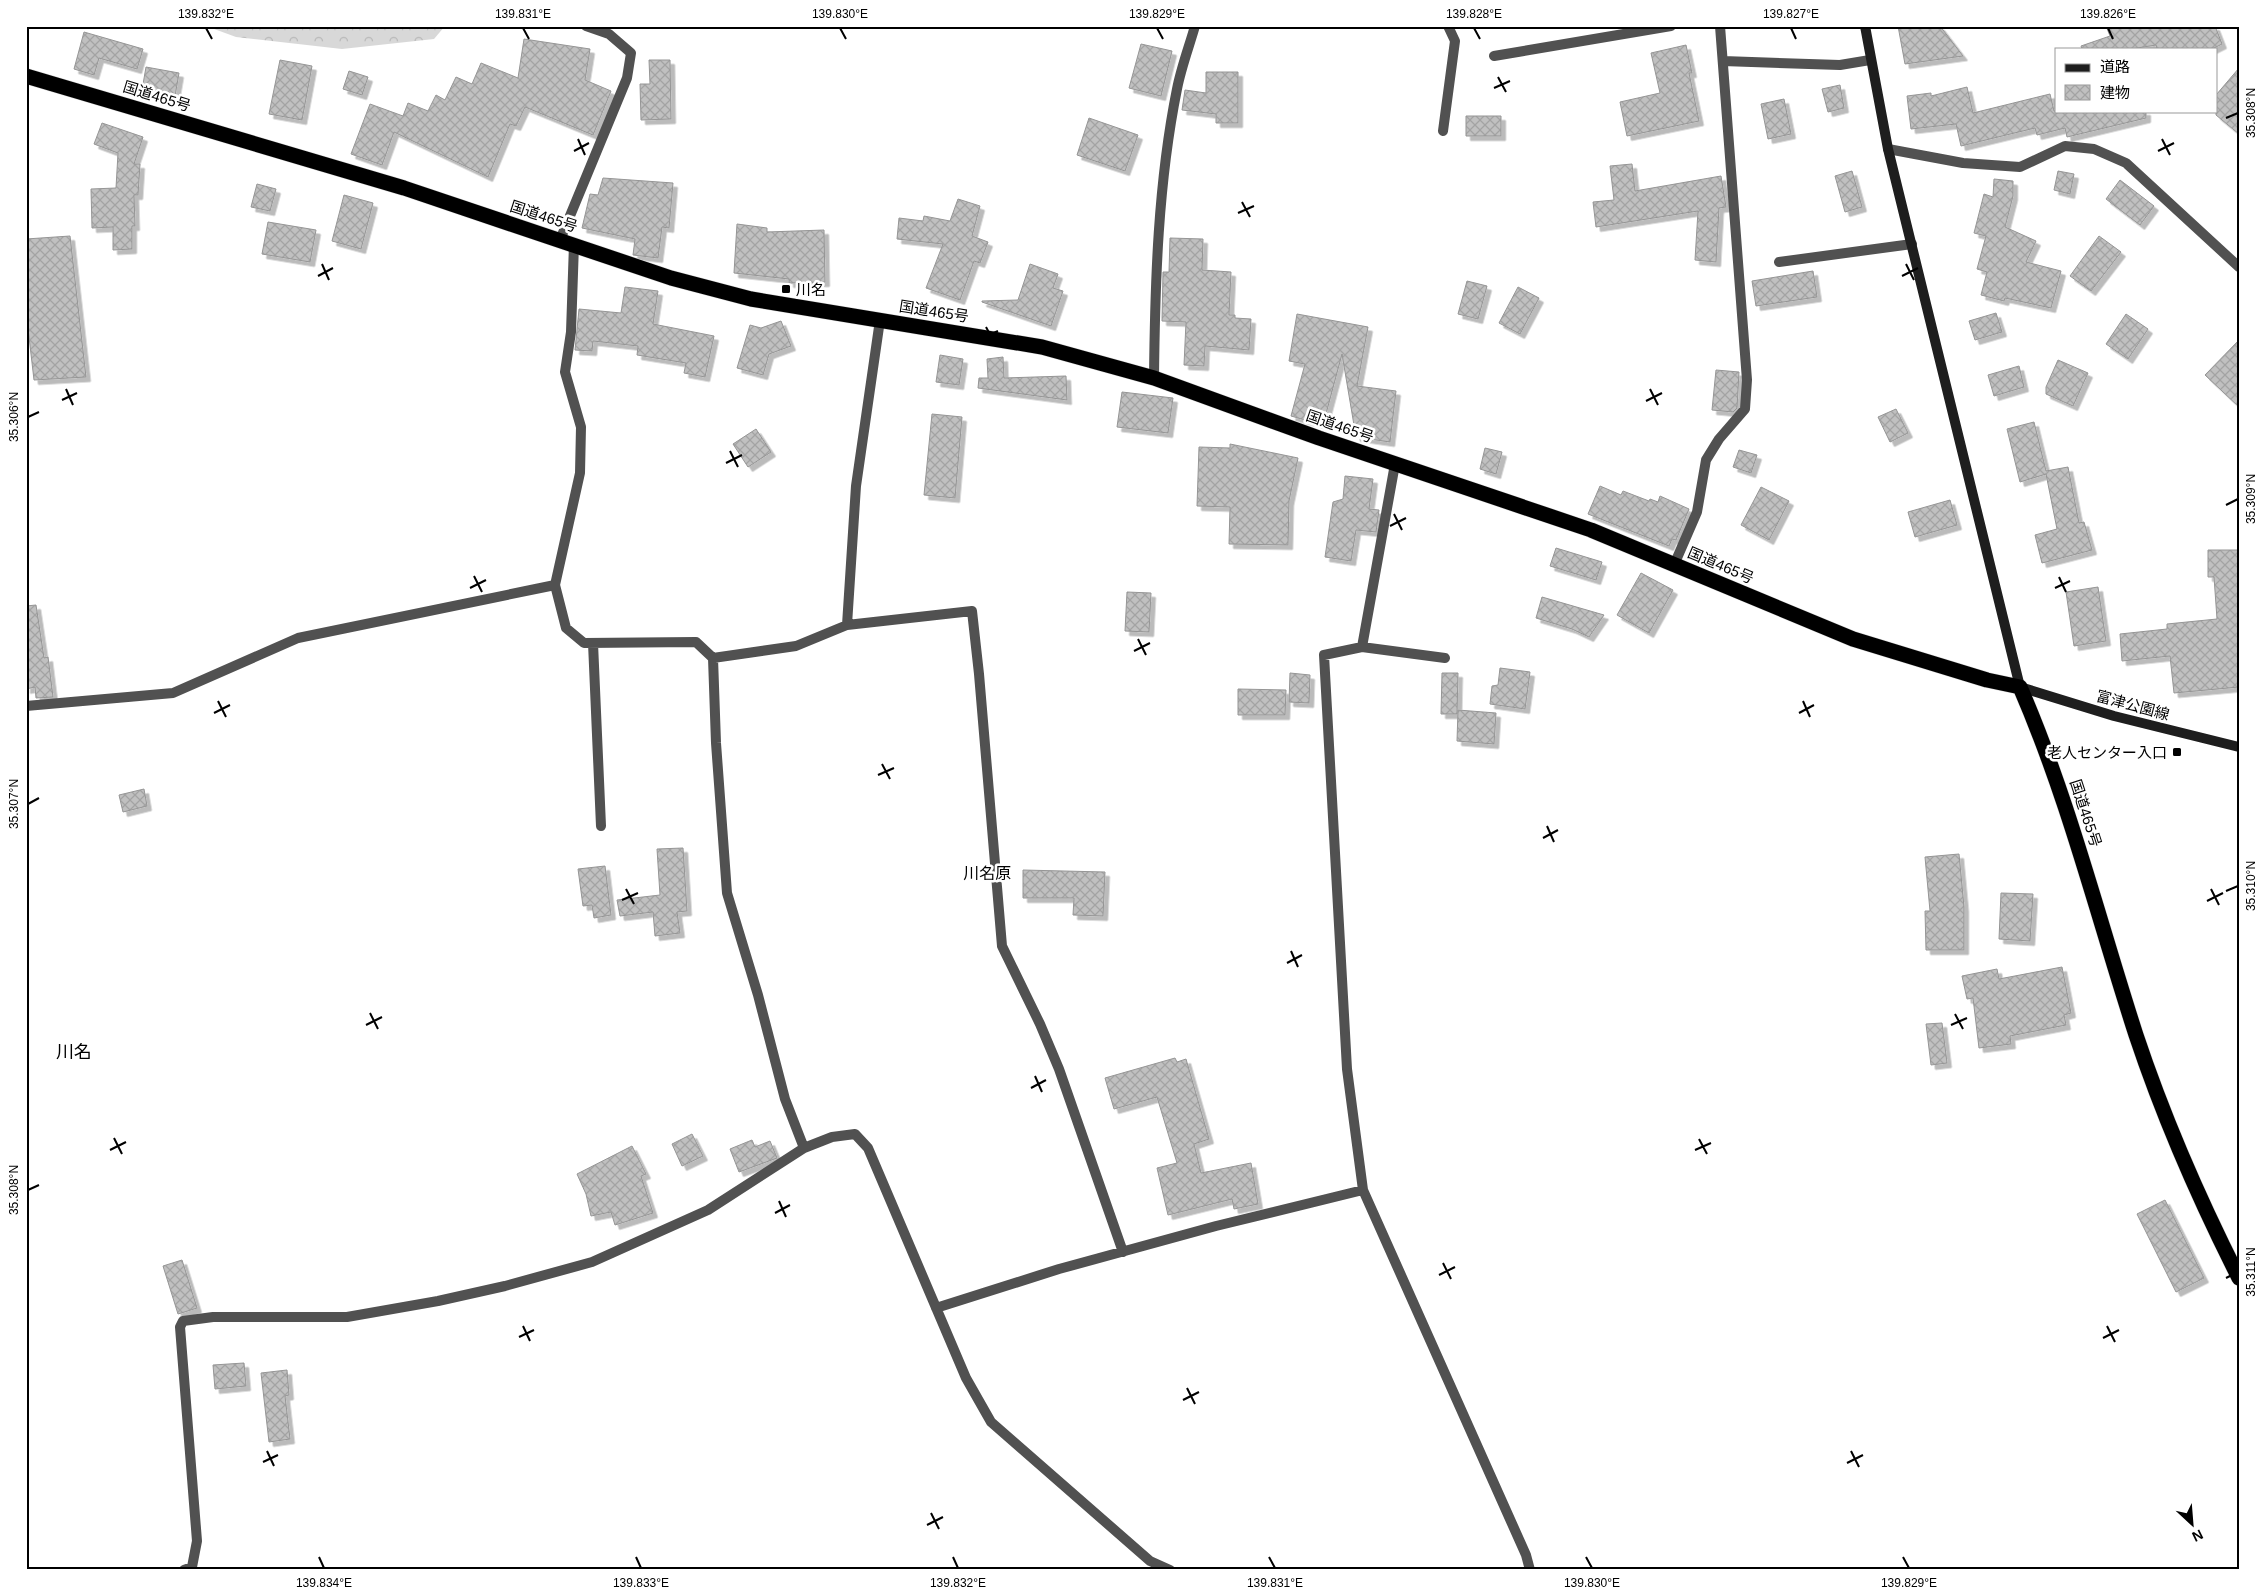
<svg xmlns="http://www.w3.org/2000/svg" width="2265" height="1596" viewBox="0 0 2265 1596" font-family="Helvetica,'Noto Sans JP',sans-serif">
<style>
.forest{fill:url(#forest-crowns)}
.building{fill:url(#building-cross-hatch);stroke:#959595;filter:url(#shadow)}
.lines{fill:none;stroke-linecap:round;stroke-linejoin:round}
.highway-casing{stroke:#dbdbdb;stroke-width:16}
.street{stroke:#515151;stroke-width:10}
.secondary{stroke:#1e1e1e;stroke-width:10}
.highway{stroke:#000;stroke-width:15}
.ticks{fill:none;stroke:#000;stroke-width:2}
.poi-dot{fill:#000;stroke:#fff;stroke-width:2}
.labels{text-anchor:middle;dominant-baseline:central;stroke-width:5;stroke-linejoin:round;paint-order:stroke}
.street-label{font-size:15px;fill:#000;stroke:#fff}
.poi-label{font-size:15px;fill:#000;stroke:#fff;text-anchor:start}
.neighbourhood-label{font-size:16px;fill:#000;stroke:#fff}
.quarter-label{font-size:18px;fill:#000;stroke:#fff}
.neatline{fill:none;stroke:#000;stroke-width:2}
.ticks-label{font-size:12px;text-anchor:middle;fill:#000}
</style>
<defs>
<pattern id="forest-crowns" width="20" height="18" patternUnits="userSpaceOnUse" patternTransform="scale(1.25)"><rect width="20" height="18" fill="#d8d8d8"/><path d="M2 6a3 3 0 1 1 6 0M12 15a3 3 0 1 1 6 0" fill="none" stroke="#b8b8b8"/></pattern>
<pattern id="building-cross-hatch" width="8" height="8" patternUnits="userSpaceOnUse" patternTransform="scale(1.25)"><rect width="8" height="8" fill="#c0c0c0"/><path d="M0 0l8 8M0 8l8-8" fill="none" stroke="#a3a3a3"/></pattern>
<filter id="shadow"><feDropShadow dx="4.5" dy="4.5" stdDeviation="0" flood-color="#0004"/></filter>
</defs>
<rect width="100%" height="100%" fill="#fff"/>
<path class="forest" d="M206 26H445L434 39 342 49 236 37Z"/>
<path class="building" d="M1898 26H1940L1963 56 1905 64Z
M2106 26H2215L2222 44 2212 49H2157L2156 45 2131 49H2082L2081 46 2110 36Z
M84 32 143 49 137 69 99 58 94 75 74 69Z
M524 39 590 49 585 80 611 91 593 135 525 107 516 126 510 124 488 177 394 132 382 165 351 154 370 104 403 116 408 103 428 111 436 95 445 100 456 77 472 84 481 63 518 78Z
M1141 44 1172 51 1161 96 1129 88Z
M1686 45 1692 73H1689L1699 121 1627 136 1620 102 1660 93 1651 53Z
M280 60 312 66 302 120 269 114Z
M649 60H670L671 119 641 120 640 84H650Z
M146 67 179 73 175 96 142 90Z
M2239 68V134L2216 115V95Z
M349 71 368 77 362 95 343 89Z
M1206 72H1238V123H1216V114L1182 110 1185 90 1206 93Z
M1840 85 1844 108 1828 112 1822 89Z
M1967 87 1973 113 2050 94 2054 111H2146V118L2067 137 2065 128 2037 135 2035 128 1961 146 1956 124 1911 129 1907 96 1931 93V96Z
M1784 99 1791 134 1768 139 1761 104Z
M1466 116H1501V136H1466Z
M1089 118 1138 135 1125 171 1077 155Z
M102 123 143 137 134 164H140L138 195H134L135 226H132V249L113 250V227L92 228 91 189 116 188 118 153 94 144Z
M1632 164 1635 191 1721 176 1726 207 1719 208 1716 262 1695 260 1698 211 1596 227 1593 202 1614 200 1610 166Z
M1852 171 1862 207 1845 212 1835 176Z
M2058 171 2074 174 2070 194 2054 190Z
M603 178 673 183 669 228 662 227 658 258 633 255 635 239 582 228 590 194 598 195Z
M1994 179 2013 181V196L2005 227 2036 241 2026 262 2061 271 2051 308 2005 298 2004 301 1981 295 1987 272 1977 269 1986 236 1974 233 1984 194 1993 197Z
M2120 180 2154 206 2140 225 2106 199Z
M257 184 276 189 270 211 251 207Z
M344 195 373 203 361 249 332 241Z
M958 199 980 206 972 236 988 242 980 263 974 261 960 300 926 288 943 244 897 239 899 218 923 221 924 216 950 221Z
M268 222 316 230 310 262 262 254Z
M737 224 767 228V232L824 230 825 282 789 283V279L734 273Z
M70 236 86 377 34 380 26 311V239Z
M2099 236 2121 252 2091 291 2070 276Z
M1170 238 1203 239 1202 270 1231 272 1229 315H1235V318L1251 319 1249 350 1205 346 1204 366 1184 365 1186 322 1162 321 1163 272H1169Z
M1030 264 1058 274 1053 288 1063 291 1051 326 982 302V301L1018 300Z
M1813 271 1817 297 1756 306 1752 281Z
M1467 281 1487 286 1478 319 1458 314Z
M625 287 658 291 653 324 714 336 705 377 684 373 686 363 637 355 638 346 593 341 592 351 575 350 579 309 621 313Z
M1518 287 1539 298 1520 334 1499 323Z
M1996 313 2002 332 1975 340 1969 321Z
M1297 314 1368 327 1357 386 1396 391 1390 442 1356 437 1342 354 1323 425 1291 416 1305 364 1289 361Z
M2126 314 2148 329 2128 359 2106 344Z
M781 321 791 346 769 354 763 375 737 368 750 325 761 328Z
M2239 340V407L2205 375Z
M940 355 963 359 959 385 936 382Z
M1003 357 1004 378 1066 376 1067 400 978 388 979 378H988L987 359Z
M2058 360 2088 373 2073 406 2046 394V387Z
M2019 366 2024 387 1994 396 1988 375Z
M1716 370 1739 372 1737 408 1733 412 1712 410Z
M1122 392 1173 398 1168 433 1117 427Z
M1896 409 1908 433 1890 442 1878 417Z
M932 414 962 417 955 498 924 495Z
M2034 422 2046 471 2068 467 2079 523 2084 522 2092 550 2042 563 2035 535 2057 529 2046 474 2020 482 2007 429Z
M756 429 771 452 748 467 733 444Z
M1230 444 1298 458 1289 501 1288 545 1229 544 1230 507 1197 506 1199 447 1230 448Z
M1485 448 1502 452 1496 474 1480 469Z
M1739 450 1757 455 1751 473 1733 467Z
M1345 476 1373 479 1369 509 1379 510 1376 532 1356 530 1351 561 1325 557 1333 502 1343 499Z
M1600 486 1621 495 1623 491 1649 501 1650 499 1658 502 1660 496 1689 509 1676 540 1672 539 1669 546 1588 514Z
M1761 487 1789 501 1769 540 1741 525Z
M1950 500 1957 525 1915 537 1908 512Z
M1556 548 1602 562 1596 580 1550 566Z
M2208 550H2239V687L2174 693 2170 656 2122 661 2120 634 2167 629V624L2217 619 2214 577H2208Z
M1641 573 1673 590 1649 633 1617 615Z
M2098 587 2106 641 2074 646 2066 592Z
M1127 592 1151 593 1149 632 1125 631Z
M1542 597 1604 615 1589 637 1572 629 1536 618Z
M36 605 44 658 48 657 53 697 36 698 35 687 26 689V606Z
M1500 668 1530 672 1525 709 1490 704 1492 686 1498 685Z
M1290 673 1310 675 1309 703 1289 702Z
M1442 673H1458L1457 714H1441Z
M1238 689 1286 690 1285 715H1238Z
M1458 710 1496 713 1494 744 1457 741Z
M144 789 147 806 123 812 119 795Z
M683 848 687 911 677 912 680 933 655 936 653 912 620 916 617 900 660 895 657 849Z
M1959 854 1964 907V950H1926L1925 911H1930L1925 857Z
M605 866 611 915 594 918 592 905 583 906 578 869Z
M1023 870 1105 872 1103 916 1073 915 1074 898H1023Z
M2001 893 2033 894 2030 941 1999 939Z
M2062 967 2071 1013 2064 1015 2066 1025 2010 1036 2011 1044 1979 1048 1973 998 1967 999 1962 976 1997 969 1999 979Z
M1942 1023 1947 1063 1931 1065 1926 1024Z
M1175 1058 1177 1062 1186 1059 1209 1139 1194 1144 1201 1173 1251 1163 1258 1204 1234 1209 1232 1199 1168 1215 1157 1168 1177 1163 1157 1097 1114 1109 1105 1078Z
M692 1134 703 1156 682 1166 672 1144Z
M752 1140 755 1147 770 1141 777 1158 739 1172 730 1149Z
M632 1146 646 1174 641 1176 653 1213 615 1225 611 1212 591 1216 586 1194 577 1174Z
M2165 1200 2204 1278 2176 1292 2137 1214Z
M182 1260 197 1308 178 1314 163 1266Z
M244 1363 246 1386 215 1389 213 1365Z
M287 1370 289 1395 285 1396 290 1439 269 1442 261 1373Z"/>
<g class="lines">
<g class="highway-casing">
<path id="highway" d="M26 76 404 188 671 278 751 299 1042 347 1154 378 1319 438 1591 530 1853 639 1987 680 2020 687C2069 800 2098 918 2136 1035 2164 1119 2199 1199 2239 1278"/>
</g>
<path class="street" d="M1494 56 1671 26
M1723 61 1840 65 1870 60
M1443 131 1455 41 1448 26
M1888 149 1963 163 2020 167 2065 146 2094 149 2126 163 2239 267
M560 240 627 78 631 53 609 34 586 26
M574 244 571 332 565 372 581 427 580 473 555 585 566 628 584 643 696 642 713 658 716 743 727 893 758 995 785 1099 804 1148
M1779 262 1912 244
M1154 378C1155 282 1158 183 1177 89 1181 68 1189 47 1195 26
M1395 464 1362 647 1324 655 1347 1069 1363 1190 1526 1555 1530 1570
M1674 565 1697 512 1706 460 1719 439 1745 409 1747 380 1720 26
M847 625 856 486 880 320
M593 643 601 826
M1362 647 1445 658
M713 658 796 646 847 625 972 611 979 674 1002 946 1040 1024 1059 1069 1123 1252
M26 706 173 693 298 638 555 585
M936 1308 1059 1269 1216 1226 1363 1190
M184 1570 192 1567 197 1541 180 1327 183 1321 213 1317H347L438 1301 505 1286 592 1262 708 1210 804 1148 832 1137 855 1134 868 1148 966 1378 991 1422 1150 1561 1170 1570"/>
<path class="secondary" d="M1865 26 1888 149 2020 687 2114 716 2239 747"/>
<use href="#highway" class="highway"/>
</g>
<path class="ticks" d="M206 28 212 39M523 28 529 39M840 28 846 39M1157 28 1163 39M1474 28 1480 39M1791 28 1796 39M2108 28 2113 39M1498 77 1506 92M1494 88 1510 81M2226 118 2238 113M578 139 585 155M2162 139 2170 155M574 151 589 143M2158 151 2174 143M1242 202 1250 217M1238 213 1254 206M322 264 329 280M1906 264 1914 280M318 276 333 268M1902 276 1918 268M986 327 994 342M982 338 998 331M66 389 73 405M1650 389 1658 405M62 400 77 393M1646 401 1662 393M28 417 39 412M730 451 738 467M726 463 742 455M2226 505 2238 499M1394 514 1402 530M1390 526 1406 518M474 576 482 592M2059 577 2066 592M470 588 486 580M2055 588 2070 581M1138 639 1146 655M1134 651 1150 643M218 701 226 717M1803 701 1810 717M214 713 230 705M1799 713 1814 705M882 764 890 779M878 775 894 768M28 804 39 798M1547 826 1554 842M1543 838 1558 830M626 889 634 904M2211 889 2219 905M2226 891 2238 886M622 900 638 893M2207 901 2223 893M1291 951 1298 967M1287 963 1302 955M370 1013 378 1029M1955 1014 1963 1029M366 1025 382 1017M1951 1025 1967 1018M1035 1076 1042 1092M1031 1088 1046 1080M114 1138 122 1154M1699 1139 1707 1154M110 1150 126 1142M1695 1150 1711 1143M28 1190 39 1185M779 1201 786 1217M775 1213 790 1205M1443 1263 1451 1279M1439 1275 1455 1267M2226 1278 2238 1272M523 1326 530 1341M2107 1326 2115 1342M519 1337 534 1330M2103 1338 2119 1330M1187 1388 1195 1404M1183 1400 1199 1392M267 1451 274 1466M1851 1451 1859 1467M263 1462 278 1455M1847 1463 1863 1455M931 1513 939 1529M927 1525 943 1517M319 1557 324 1568M636 1557 641 1568M953 1557 958 1568M1269 1557 1275 1568M1586 1557 1592 1568M1903 1557 1909 1568"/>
<g class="poi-dot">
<rect x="781" y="284" width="10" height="10" rx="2.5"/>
<rect x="2172" y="747" width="10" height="10" rx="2.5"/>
</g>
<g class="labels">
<g class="street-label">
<text transform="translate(157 96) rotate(17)">国道465号</text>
<text transform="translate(544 216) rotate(18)">国道465号</text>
<text transform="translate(934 311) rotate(9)">国道465号</text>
<text transform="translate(1340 426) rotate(19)">国道465号</text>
<text transform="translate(1721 565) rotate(23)">国道465号</text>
<text transform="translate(2133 705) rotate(15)">富津公園線</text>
<text transform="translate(2086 813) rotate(72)">国道465号</text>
</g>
<g class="poi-label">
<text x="796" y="289">川名</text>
<text x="2167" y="752" text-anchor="end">老人センター入口</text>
</g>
<g class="neighbourhood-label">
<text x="987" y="873">川名原</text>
</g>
<g class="quarter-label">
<text x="74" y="1052">川名</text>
</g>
</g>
<rect width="2265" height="1596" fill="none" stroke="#ffffff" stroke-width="55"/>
<rect x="2055" y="48" width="162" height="65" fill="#ffffff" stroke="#999999"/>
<rect x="2065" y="64" width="25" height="8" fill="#1e1e1e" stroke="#999999"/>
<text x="2100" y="72" font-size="15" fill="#000000">道路</text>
<rect x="2065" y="85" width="25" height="15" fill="url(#building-cross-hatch)" stroke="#999999"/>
<text x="2100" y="98" font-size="15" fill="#000000">建物</text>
<g transform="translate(2192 1524) rotate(154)" stroke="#ffffff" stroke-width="4" paint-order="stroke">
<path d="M0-4L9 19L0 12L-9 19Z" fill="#000000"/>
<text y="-8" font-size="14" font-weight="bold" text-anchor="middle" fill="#000000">N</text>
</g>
<rect x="28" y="28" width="2210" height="1540" class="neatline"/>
<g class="ticks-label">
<text x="206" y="18">139.832°E</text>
<text x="523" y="18">139.831°E</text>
<text x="840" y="18">139.830°E</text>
<text x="1157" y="18">139.829°E</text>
<text x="1474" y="18">139.828°E</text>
<text x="1791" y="18">139.827°E</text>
<text x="2108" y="18">139.826°E</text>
<text transform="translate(2251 113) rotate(-90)" y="4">35.308°N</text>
<text transform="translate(14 417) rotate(-90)" y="4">35.306°N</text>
<text transform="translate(2251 499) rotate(-90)" y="4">35.309°N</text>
<text transform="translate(14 804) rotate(-90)" y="4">35.307°N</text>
<text transform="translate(2251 886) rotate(-90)" y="4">35.310°N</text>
<text transform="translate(14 1190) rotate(-90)" y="4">35.308°N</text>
<text transform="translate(2251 1272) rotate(-90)" y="4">35.311°N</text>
<text x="324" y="1587">139.834°E</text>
<text x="641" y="1587">139.833°E</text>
<text x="958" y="1587">139.832°E</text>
<text x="1275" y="1587">139.831°E</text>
<text x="1592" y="1587">139.830°E</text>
<text x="1909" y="1587">139.829°E</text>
</g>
</svg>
